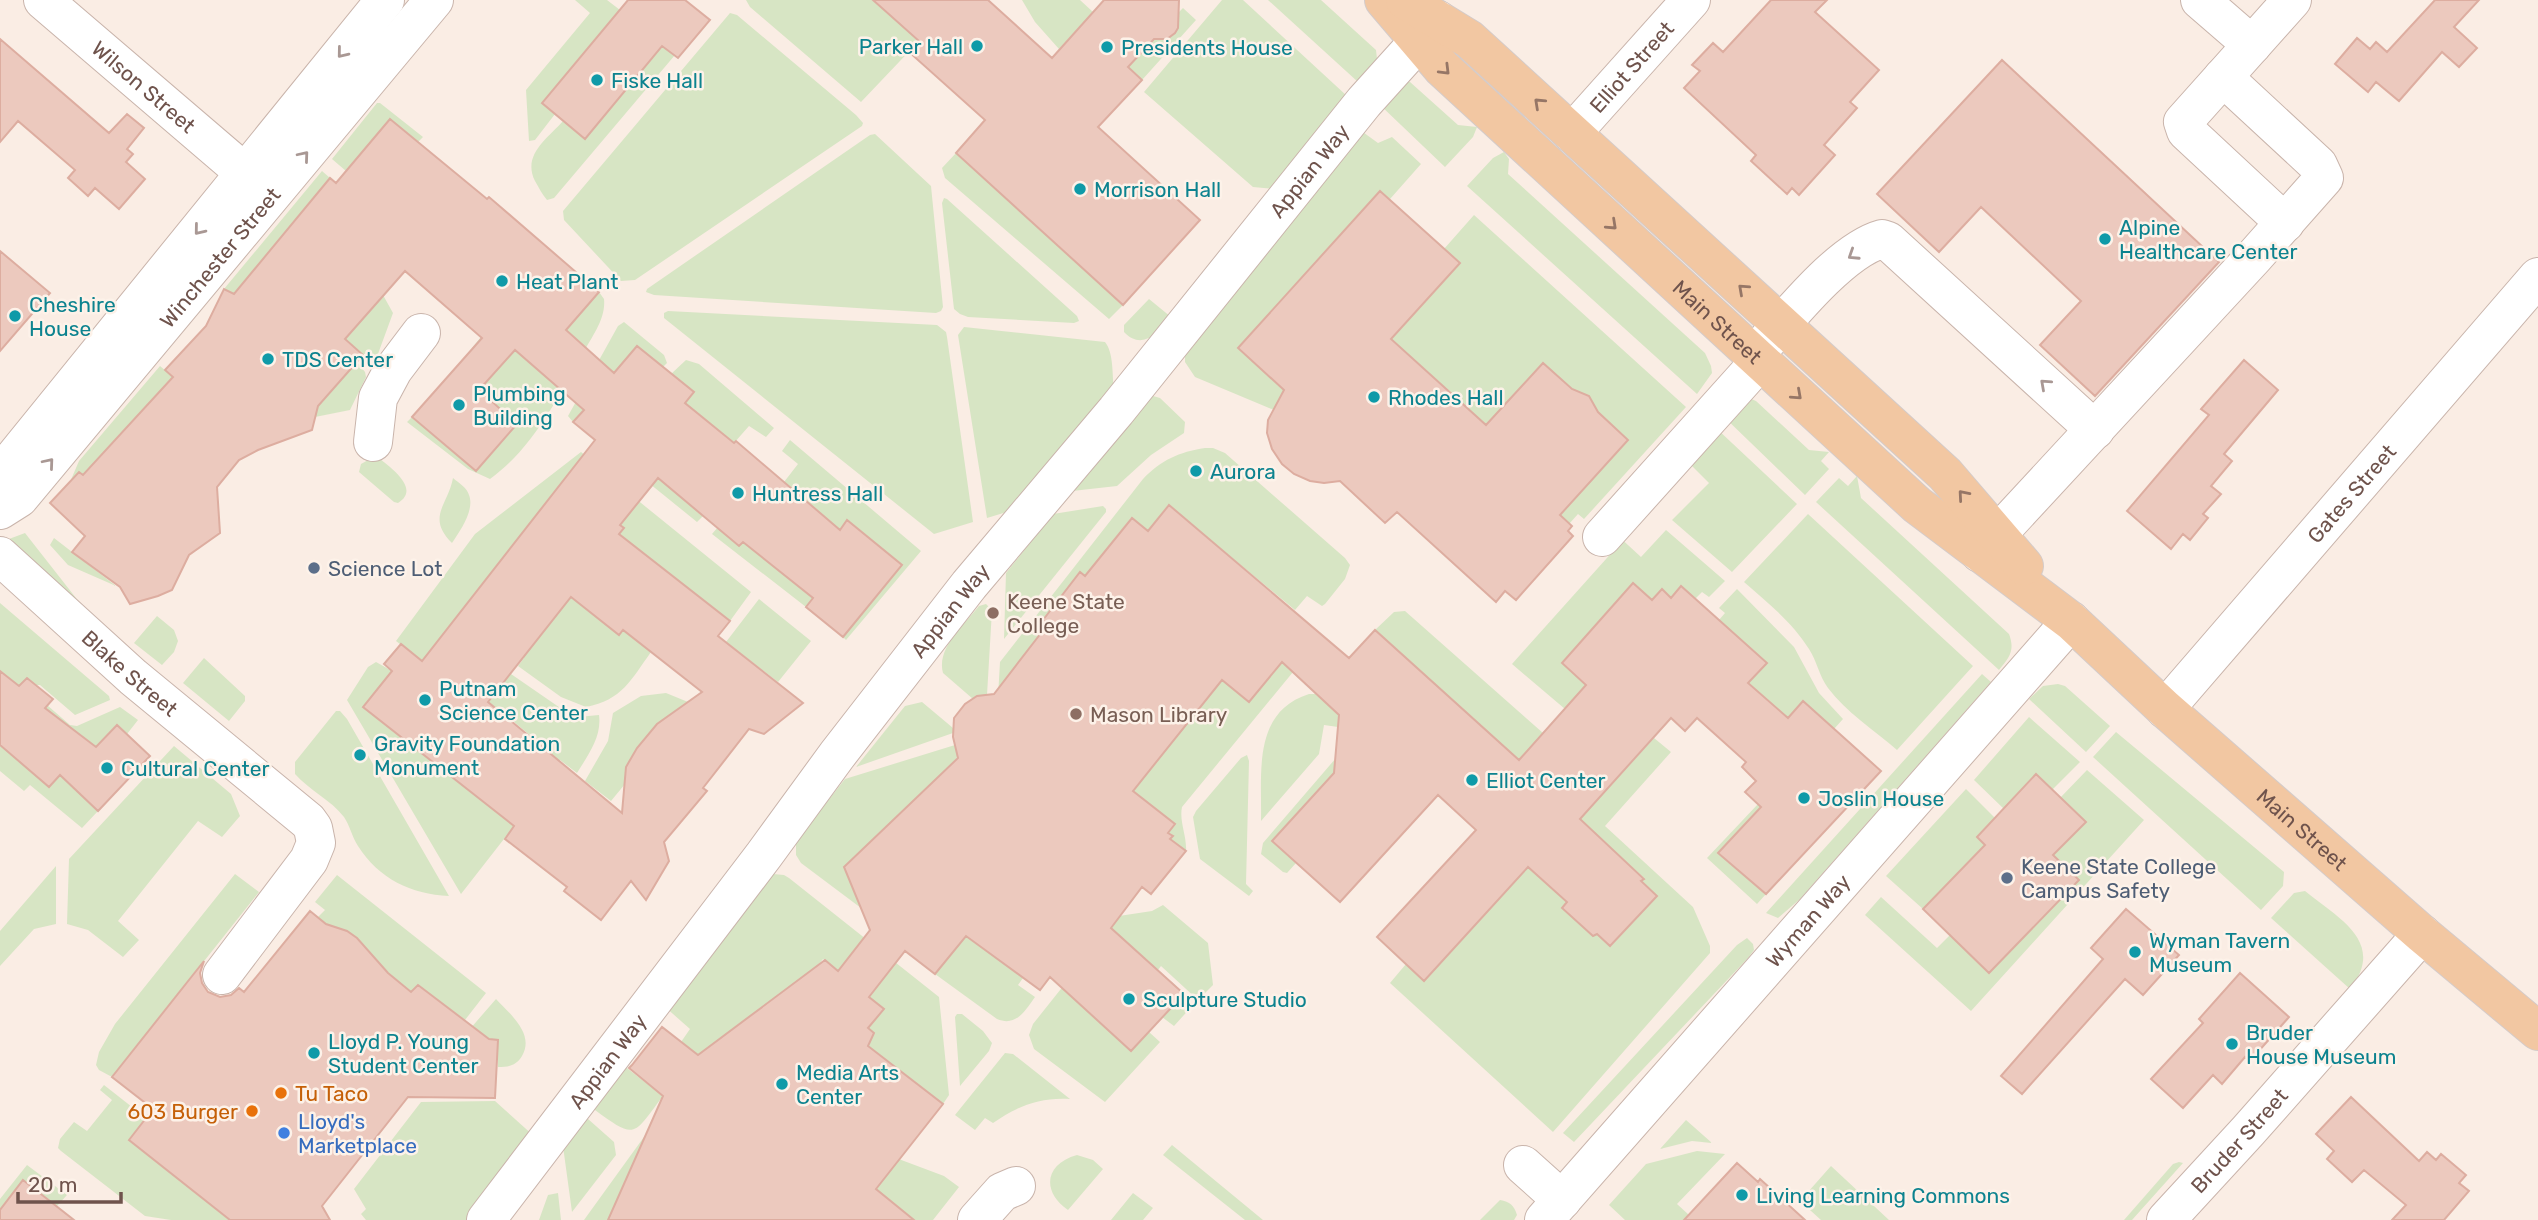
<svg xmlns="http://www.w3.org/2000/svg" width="2538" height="1220" viewBox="0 0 2538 1220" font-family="Rubik,sans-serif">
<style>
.green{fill:#d7e5c4}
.building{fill:#ecc9be;stroke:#ddada0;stroke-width:2;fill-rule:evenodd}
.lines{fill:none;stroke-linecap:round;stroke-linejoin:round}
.minor-casing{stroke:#c9b4ab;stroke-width:40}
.major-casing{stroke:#d4cbc9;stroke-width:40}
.minor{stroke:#fff;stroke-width:38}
.major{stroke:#f2c7a2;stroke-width:38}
.oneway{stroke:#a99894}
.oneway2{stroke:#967666}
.culture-dot{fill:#0f9aa8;stroke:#fdf2e9;stroke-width:2.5}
.service-dot{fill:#5c6f8a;stroke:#fdf2e9;stroke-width:2.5}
.education-dot{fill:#8d6e63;stroke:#fdf2e9;stroke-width:2.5}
.food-dot{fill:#e8710a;stroke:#fdf2e9;stroke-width:2.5}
.shop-dot{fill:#3f7fe0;stroke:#fdf2e9;stroke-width:2.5}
.labels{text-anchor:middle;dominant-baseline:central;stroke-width:5;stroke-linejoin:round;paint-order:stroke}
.culture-label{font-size:21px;fill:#0d838f;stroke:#fdf2e9;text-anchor:start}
.street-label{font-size:21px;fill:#6f534c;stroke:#fdf2e9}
.service-label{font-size:21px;fill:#4e5e75;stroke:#fdf2e9;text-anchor:start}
.education-label{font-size:21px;fill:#785e54;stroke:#fdf2e9;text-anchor:start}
.food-label{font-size:21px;fill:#c56008;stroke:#fdf2e9;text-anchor:start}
.shop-label{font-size:21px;fill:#366cbe;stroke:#fdf2e9;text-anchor:start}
</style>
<rect width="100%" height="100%" fill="#faede4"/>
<path class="green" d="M575 0H607L620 10 543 103 555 114 535 140 529 141 526 90 590 13Z
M746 0H873L919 41 861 102 750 7Z
M1022 0H1080L1093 12 1059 49 1035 22Z
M1222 0H1243L1347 96 1274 189 1253 187 1144 92Z
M1268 0H1321L1376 50 1377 59 1358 82Z
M1183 8 1196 20 1142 80 1123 62 1134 49 1140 54 1155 38 1167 39C1177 31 1178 28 1175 16Z
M730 13 737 15 856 115 863 123 862 126 635 280 621 281 564 220 563 211Z
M663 45 675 55 554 198 547 200C542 194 539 188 535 181 522 155 547 139 563 121L585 139Z
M1410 82 1458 125 1477 127 1473 137 1445 167 1379 104 1397 83Z
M377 103H380L423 137 418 142 390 119 346 171 332 159Z
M1360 130 1378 143 1392 137 1421 164 1390 199 1380 191 1238 348 1294 399 1274 410 1195 377 1185 362V352Z
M875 134 931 186 943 307 941 311 936 313 654 295 646 292 647 289 870 135Z
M1504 152 1509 159 1508 174 1705 353 1711 366 1712 373 1697 394 1467 186 1493 158Z
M956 153 1123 305 1109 319 945 178 942 168Z
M322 171 330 178 234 294 224 289Z
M944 198 947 199 1077 316 1079 321 1074 323 968 317 960 314 954 309 942 203Z
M1474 215 1686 407 1584 519 1578 514 1569 524 1559 515 1628 441 1598 412 1589 396 1572 389 1543 363 1486 425 1418 363 1372 361 1460 263 1444 249Z
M599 292 604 299C606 319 592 336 583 353 558 398 532 449 490 479L468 469 407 422 412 417 476 471 517 424 479 390 497 370 472 348 489 327 547 377 578 341 566 330Z
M383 295 393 313 375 362H369L344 339Z
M1149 299 1171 317C1159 333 1142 351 1124 332V325Z
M668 311 937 325 946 332 947 337 973 522 934 534 664 318V313Z
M624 322 664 355 667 363 663 367 637 346 573 422 568 416 618 326Z
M964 327 1105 342C1114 353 1112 375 1114 390L1010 511 987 518 958 335Z
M686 360 699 364 774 428 766 437 749 426 734 443 685 403 671 374Z
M357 362 365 372 366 377 350 410 315 417 318 406Z
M160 366 173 377 83 475 79 472 70 482 79 461Z
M1153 396 1160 398 1185 422 1184 433 1151 455 1117 486 1072 491 1149 397Z
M1749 398 1756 401 1809 450 1829 452 1821 461 1829 469 1805 495 1721 414Z
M1716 428 1797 504 1732 572 1672 520 1709 483 1687 461Z
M790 440 921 551 846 640 843 637 847 521 840 530 788 488 789 486 784 482 798 464 782 451Z
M622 443 703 516 697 522 613 454Z
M1205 448H1213L1225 453 1345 558 1350 565 1345 579 1325 604 1322 606 1307 596 1295 610 1168 505 1148 531 1131 518 1085 576 1080 573 1043 620 1048 624 1008 676 1022 687 998 697 1000 662 1143 479C1161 460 1179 452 1205 448Z
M581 452 616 480 568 475 422 661 396 641 475 534Z
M370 459H380C391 468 421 489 398 503L394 502 359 472 361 464Z
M1857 476 1861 498 2009 634C2015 650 2010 657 1999 670L1816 502 1839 478 1848 486Z
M453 478C459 483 467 488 469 495 475 510 460 531 452 543 426 517 448 505 453 478Z
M625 490 751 592 730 621 619 534 624 528 620 525 636 506 622 494Z
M1103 506 1106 509V512L1004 639 1006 573 1053 514Z
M1808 514 1973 666 1897 750C1874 730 1846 712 1828 688 1819 676 1817 661 1809 649 1792 622 1768 603 1744 582Z
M718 527 743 541 813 598 806 607 712 534Z
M1666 530 1725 581 1709 597 1702 592 1695 599 1681 587 1671 598 1661 590 1652 600 1632 584 1613 607 1586 685 1565 709 1512 664 1615 549 1616 534 1641 557Z
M25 533 94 621 9 539Z
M54 538 116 586 68 565 50 545Z
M1737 589 1794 647 1819 693 1843 719 1834 729 1803 702 1773 733 1748 683 1766 662 1719 620 1725 613 1719 608Z
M571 590 651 652C631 680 622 700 586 707L561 697 518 666 524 658 520 654Z
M759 599 811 641 778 682 726 642Z
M0 603 109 696 110 700 75 715 40 685 19 686 0 671Z
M986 604 992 610 987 695 973 699 943 673C936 648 965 624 979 606Z
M1405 611 1543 733 1514 766 1491 735 1375 630 1394 612Z
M157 616 174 630 178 641 174 652 162 665 134 643Z
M204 658 245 696V701L229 721 183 683Z
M1282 661 1293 672 1182 807C1179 822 1187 836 1186 851L1170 839 1172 836 1168 833 1174 824 1124 802 1222 680 1249 702Z
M376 662 392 671 364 706 514 826 461 894 347 700 368 667Z
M511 674 569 714 578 717 599 715C602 737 588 755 577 773L560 760 553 770 534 746 537 741 508 717 503 723 479 703 496 682 501 686Z
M1982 674 1991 682 1800 899 1778 918 1766 913Z
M2058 684 2065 686 2110 726 2086 752 2029 699 2043 686Z
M666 693 688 702 657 724 637 748 625 784 611 801 585 781 608 741 613 713 641 696Z
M1309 694H1316L1344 720 1338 727 1324 725 1319 754 1261 821C1262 773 1252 712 1309 694Z
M922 702 953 728V733L856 767 905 706Z
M47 705 70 725 77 726 120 707 138 720 127 734 116 725 65 780 98 811 82 828 30 785 24 791 0 771V745L49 787 88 742 45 708Z
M336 711H340L347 719 449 896C411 894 379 879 358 846 352 837 350 826 344 817 331 800 309 790 295 774V762Z
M2029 717 2080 762 2052 790 2004 809 1974 780Z
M2116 732 2284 872 2283 886 2261 910 2093 757Z
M1654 738 1671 752 1605 826 1693 907 1710 946V953L1553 1132 1390 983 1406 964 1425 980 1528 867 1567 902 1563 908 1593 936 1597 934 1611 946 1657 896 1641 881 1644 878 1613 850 1560 808H1590Z
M955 745 959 755 945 772 844 867 861 908 801 863 796 855V841L845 779Z
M174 746 231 794 240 816 222 837 198 821 118 921 139 940 123 957 88 930 67 924 69 859Z
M1247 755 1249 761 1246 884 1253 891 1249 896 1200 859 1193 817 1196 811 1241 758Z
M1336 758 1342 764 1296 863 1287 873 1283 872 1261 854 1263 843Z
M2087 770 2144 820 1971 1011 1865 915 1881 897 1937 948 1950 935 1989 973 2079 880 2053 855 2085 822 2060 798Z
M1966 789 1995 818 1977 837 1985 845 1923 909 1886 876Z
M1758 804 1761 807 1719 853 1766 894 1757 904 1707 858Z
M56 866V924L34 929 0 966V931Z
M235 874 259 892 112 1077 99 1070 96 1065 99 1052 115 1024Z
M773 874 784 875 789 878 939 997 949 1095 943 1104 868 1046 874 1033 868 1028 883 1009 869 997 846 961 838 971 823 959 806 980 802 977 712 1045 701 1059 681 1042 690 1029 664 1006Z
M337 875 486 993 465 1020 418 985 411 992 388 973 357 938 347 931 326 924 318 917 325 910 315 902Z
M2305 891C2338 918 2387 942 2350 989L2271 918 2294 893Z
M1163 905 1208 943 1213 985 1198 1000 1161 966 1158 970 1184 993 1182 996 1193 1005 1174 1026 1162 1017 1149 1032 1160 1042 1105 1102 1034 1049 1029 1035 1033 1024 1119 916 1152 911Z
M966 936 1023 978 1018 985 1035 997C1025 1011 1016 1027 997 1019L935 974Z
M1747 938 1753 944 1754 950 1748 958 1574 1142 1563 1133 1737 945Z
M496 999C510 1014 535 1034 522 1056 516 1066 508 1067 498 1067V1040L463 1037Z
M962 1014 983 1031 992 1043 989 1051 960 1086 955 1017 957 1014Z
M1005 1053 1013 1054 1070 1099C1041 1097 1017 1106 993 1123L985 1118 975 1130 955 1115Z
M619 1062 663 1096C633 1135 637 1141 595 1110L593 1106Z
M104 1085 146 1118 130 1140 229 1220H171L145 1216 61 1151 58 1148 60 1139 74 1122 87 1131 112 1100 100 1090Z
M495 1101 535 1137 470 1220H366L361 1214 366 1209 354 1189 421 1102Z
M579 1111 614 1142 616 1155 572 1212 562 1139Z
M1686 1120 1712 1143 1692 1141 1660 1149Z
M649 1130 612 1220H584Z
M1172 1145 1263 1220H1245L1163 1155Z
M1697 1151 1725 1154 1677 1204 1689 1215 1684 1220H1625L1609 1205 1646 1164Z
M1077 1155 1093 1160 1103 1169 1068 1210C1041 1191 1045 1164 1077 1155Z
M896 1158 944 1176 959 1187 933 1220H914L861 1178Z
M2179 1162 2183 1163 2132 1220H2124L2173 1164Z
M27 1165 67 1195 57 1206 23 1181 0 1210V1199Z
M1831 1166 1889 1220H1821L1800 1201Z
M558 1193 561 1220H539L548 1195Z
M1133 1193 1153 1208 1143 1220H1111Z
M1500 1200C1510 1202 1514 1205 1517 1215L1514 1220H1480Z"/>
<path class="building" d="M628 0H685L710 20 678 58 662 46 585 139 542 103Z
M873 0H988L1052 58 1104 0H1179L1178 28 1175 33 1167 39H1154L1128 67 1142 80 1098 127 1200 220 1123 305 956 153 985 120 909 52 919 41Z
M1771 0H1827L1815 12 1879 70 1850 102 1857 108 1824 145 1835 155 1799 195 1792 188 1787 194 1751 161 1756 155 1684 88 1700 71 1692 65 1713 43 1723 52Z
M2435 0H2479L2454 27 2477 48 2459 67 2442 52 2399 101 2376 82 2368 92 2335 64 2357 38 2370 49 2376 42 2387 52Z
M0 39 109 133 127 114 144 128 127 149 133 154 126 162 145 179 119 209 95 188 88 196 68 178 75 170 18 121 0 142Z
M2002 60 2219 262 2095 396 2040 345 2081 301 1981 207 1939 252 1877 194Z
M390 119 487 199 489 197 599 292 566 330 614 373 637 346 694 392 685 403 734 443 736 441 840 530 847 520 902 565 843 637 806 607 813 598 743 542 739 546 658 478 620 525 624 528 619 534 730 621 718 636 803 703 764 734 749 729 703 788 707 791 664 842 669 861 646 900 631 881 601 920 564 891 567 887 505 839 514 826 363 707 392 671 384 664 401 644 422 661 595 440 573 422 584 410 515 350 479 390 517 424 476 471 412 417 482 338 405 271 345 339 363 355 318 406 312 430 258 450 239 460 217 487 220 533 189 555 172 590 158 596 130 604 120 587 72 552 85 536 50 503 79 472 83 475 173 377 165 370 206 326 224 289 234 294 330 178 336 183ZM571 597 619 635 623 630 702 692 657 724 637 748 626 767 622 813 488 702Z
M1380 191 1460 263 1391 339 1486 425 1543 363 1572 389 1589 396 1598 412 1628 440 1560 515 1572 526 1568 531 1573 536 1516 600 1505 591 1496 602 1397 512 1385 523 1340 481 1324 483 1310 481 1294 474 1282 464 1272 449 1267 433 1268 420 1284 390 1238 348Z
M0 251 50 293 0 351Z
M2244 360 2278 390 2224 454 2232 461 2211 486 2221 494 2203 514 2208 518 2190 540 2183 534 2171 549 2127 511 2209 415 2201 409Z
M1169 505 1349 658 1375 630 1519 760 1586 685 1562 663 1633 583 1652 600 1662 589 1671 598 1681 586 1767 663 1748 683 1788 718 1803 701 1881 771 1766 894 1718 853 1761 807 1745 792 1756 781 1742 767 1746 762 1697 718 1685 731 1671 718 1580 819 1644 879 1641 881 1657 896 1610 946 1597 934 1593 936 1562 908 1567 902 1528 867 1424 981 1377 937 1476 830 1438 795 1340 902 1272 841 1334 773 1339 715 1282 662 1249 702 1222 680 1133 791 1175 824 1168 833 1173 836 1170 839 1186 851 1151 894 1142 887 1111 928 1184 994 1131 1051 1050 977 1040 990 966 936 935 974 905 951 869 997 884 1009 868 1028 874 1033 868 1046 943 1104 876 1189 914 1220H608L663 1096 629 1068 632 1065 662 1027 698 1055 825 960 838 971 870 930 844 867 958 758 953 737 954 718 965 704 977 696 994 694 1048 624 1043 620 1080 572 1085 576 1132 518 1148 531Z
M0 671 19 686 27 678 53 699 45 708 96 747 117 725 150 756 98 811 60 775 49 787 0 745Z
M2036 774 2086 822 2053 855 2079 880 1989 973 1923 909 1985 845 1977 837Z
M2126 909 2179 955 2143 995 2125 979 2022 1094 2001 1076 2103 959 2091 948Z
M310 911 326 924 347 931 357 938 388 973 411 992 418 985 489 1039 498 1040 495 1098 408 1097 322 1206 330 1220H230L129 1140 153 1109 112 1077 204 961 200 973 202 983 208 992 220 997 231 995 239 988 244 992Z
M2240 973 2289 1017 2250 1061 2245 1057 2222 1084 2213 1075 2183 1108 2151 1079 2203 1023 2199 1019Z
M2351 1097 2419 1161 2427 1152 2436 1160 2441 1154 2466 1175 2459 1183 2469 1191 2444 1220H2392L2406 1205 2364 1170 2352 1182 2327 1159 2334 1151 2316 1134Z
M1737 1163 1758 1182 1760 1179 1805 1220H1684Z
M23 1180 74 1220H0V1210Z"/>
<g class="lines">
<g class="minor-casing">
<g id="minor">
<path id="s1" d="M43 0 245 173"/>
<path d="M2200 0 2252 45"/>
<path id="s2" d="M1572 133 1691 0"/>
<path d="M2285 223 2186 131 2183 122 2292 0"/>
<path d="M1754 356C1784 322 1839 251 1882 239L1888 241 2095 430"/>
<path d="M373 442 378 398 393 370 421 333"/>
<path d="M0 475 385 0"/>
<path id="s3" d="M0 510 19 498 434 0"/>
<path d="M1602 537 1760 361"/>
<path d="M1980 553 2254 257 2324 178 2318 165 2223 77"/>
<path id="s4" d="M0 556 133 677 308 821 313 828 316 843 309 860 222 975"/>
<path id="s5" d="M2165 709 2538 277"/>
<path d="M1523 1165 1562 1200"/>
<path id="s6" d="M486 1220 764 855 837 755 969 585 1116 411 1364 102 1438 20"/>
<path d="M977 1220 1002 1192 1016 1186"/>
<path id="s7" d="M1544 1220 2071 621"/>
<path id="s8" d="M2166 1220 2248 1131 2422 934"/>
</g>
</g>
<g class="major-casing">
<g id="major">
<path id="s9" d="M1384 0 1442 68 1917 505 2071 621 2165 709 2422 934 2538 1031"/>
<path d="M1405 0 1469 39 1945 474 2024 566"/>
</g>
</g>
<use href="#minor" class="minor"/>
<use href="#major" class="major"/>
</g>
<defs><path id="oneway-chevron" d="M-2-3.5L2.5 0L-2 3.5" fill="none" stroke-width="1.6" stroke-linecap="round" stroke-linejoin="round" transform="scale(1.75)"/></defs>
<g class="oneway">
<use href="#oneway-chevron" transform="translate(342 53) rotate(129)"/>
<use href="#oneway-chevron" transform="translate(304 156) rotate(-50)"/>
<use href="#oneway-chevron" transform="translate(199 230) rotate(129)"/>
<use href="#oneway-chevron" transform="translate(1853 255) rotate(147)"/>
<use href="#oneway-chevron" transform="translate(2045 384) rotate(-138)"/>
<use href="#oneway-chevron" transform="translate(49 463) rotate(-50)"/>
</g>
<g class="oneway2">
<use href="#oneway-chevron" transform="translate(1445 70) rotate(45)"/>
<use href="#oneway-chevron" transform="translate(1539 103) rotate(-137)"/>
<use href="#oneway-chevron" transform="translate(1612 225) rotate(43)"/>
<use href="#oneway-chevron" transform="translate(1743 289) rotate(-138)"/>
<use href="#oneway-chevron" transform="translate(1797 395) rotate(42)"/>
<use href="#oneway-chevron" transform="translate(1963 495) rotate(-131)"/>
</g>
<g class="culture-dot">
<circle cx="977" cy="46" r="7"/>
<circle cx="1107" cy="47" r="7"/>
<circle cx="597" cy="80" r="7"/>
<circle cx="1080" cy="189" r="7"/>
<circle cx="2105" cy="239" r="7"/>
<circle cx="502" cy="281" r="7"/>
<circle cx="15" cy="316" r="7"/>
<circle cx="268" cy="359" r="7"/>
<circle cx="1374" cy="397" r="7"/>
<circle cx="459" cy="405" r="7"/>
<circle cx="1196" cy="471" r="7"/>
<circle cx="738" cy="493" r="7"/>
<circle cx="425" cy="700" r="7"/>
<circle cx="360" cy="755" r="7"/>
<circle cx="107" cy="768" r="7"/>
<circle cx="1472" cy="780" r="7"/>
<circle cx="1804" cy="798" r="7"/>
<circle cx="2135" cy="952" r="7"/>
<circle cx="1129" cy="999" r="7"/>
<circle cx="2232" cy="1044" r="7"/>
<circle cx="314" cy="1053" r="7"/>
<circle cx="782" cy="1084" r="7"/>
<circle cx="1742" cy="1195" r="7"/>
</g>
<g class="service-dot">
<circle cx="314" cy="568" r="7"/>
<circle cx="2007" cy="878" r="7"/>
</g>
<g class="education-dot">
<circle cx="993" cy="613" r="7"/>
<circle cx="1076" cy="714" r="7"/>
</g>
<g class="food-dot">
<circle cx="281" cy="1093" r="7"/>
<circle cx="252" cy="1111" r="7"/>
</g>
<circle class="shop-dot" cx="284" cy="1133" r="7"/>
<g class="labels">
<g class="culture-label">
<text x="963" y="46" text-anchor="end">Parker Hall</text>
<text x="1121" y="47">Presidents House</text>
<text x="611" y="80">Fiske Hall</text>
<text x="1094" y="189">Morrison Hall</text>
<text x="2119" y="227">Alpine<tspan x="2119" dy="24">Healthcare Center</tspan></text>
<text x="516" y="281">Heat Plant</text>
<text x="29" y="304">Cheshire<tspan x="29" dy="24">House</tspan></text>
<text x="282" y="359">TDS Center</text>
<text x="473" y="393">Plumbing<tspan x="473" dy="24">Building</tspan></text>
<text x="1388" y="397">Rhodes Hall</text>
<text x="1210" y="471">Aurora</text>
<text x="752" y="493">Huntress Hall</text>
<text x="439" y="688">Putnam<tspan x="439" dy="24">Science Center</tspan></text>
<text x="374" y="743">Gravity Foundation<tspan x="374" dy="24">Monument</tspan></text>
<text x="121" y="768">Cultural Center</text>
<text x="1486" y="780">Elliot Center</text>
<text x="1818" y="798">Joslin House</text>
<text x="2149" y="940">Wyman Tavern<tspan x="2149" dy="24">Museum</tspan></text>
<text x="1143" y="999">Sculpture Studio</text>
<text x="2246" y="1032">Bruder<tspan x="2246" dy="24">House Museum</tspan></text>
<text x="328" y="1041">Lloyd P. Young<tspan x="328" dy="24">Student Center</tspan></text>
<text x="796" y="1072">Media Arts<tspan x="796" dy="24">Center</tspan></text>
<text x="1756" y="1195">Living Learning Commons</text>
</g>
<g class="street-label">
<text stroke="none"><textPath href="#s2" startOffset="89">Elliot Street</textPath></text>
<text stroke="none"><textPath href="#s1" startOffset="133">Wilson Street</textPath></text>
<text stroke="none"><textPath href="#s6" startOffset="1334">Appian Way</textPath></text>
<text stroke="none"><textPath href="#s3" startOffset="336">Winchester Street</textPath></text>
<text stroke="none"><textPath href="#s9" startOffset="464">Main Street</textPath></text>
<text stroke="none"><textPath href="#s5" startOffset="285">Gates Street</textPath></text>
<text stroke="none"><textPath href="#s6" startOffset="766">Appian Way</textPath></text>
<text stroke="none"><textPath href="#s4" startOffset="175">Blake Street</textPath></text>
<text stroke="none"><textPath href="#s9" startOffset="1239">Main Street</textPath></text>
<text stroke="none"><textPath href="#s7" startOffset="399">Wyman Way</textPath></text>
<text stroke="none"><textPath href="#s6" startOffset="200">Appian Way</textPath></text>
<text stroke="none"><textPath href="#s8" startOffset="108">Bruder Street</textPath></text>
</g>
<g class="service-label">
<text x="328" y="568">Science Lot</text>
<text x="2021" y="866">Keene State College<tspan x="2021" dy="24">Campus Safety</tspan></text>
</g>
<g class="education-label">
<text x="1007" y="601">Keene State<tspan x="1007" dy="24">College</tspan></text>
<text x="1090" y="714">Mason Library</text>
</g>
<g class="food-label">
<text x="295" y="1093">Tu Taco</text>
<text x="238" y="1111" text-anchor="end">603 Burger</text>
</g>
<g class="shop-label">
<text x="298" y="1121">Lloyd's<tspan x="298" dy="24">Marketplace</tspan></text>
</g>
</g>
<path d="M18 1192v10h103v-10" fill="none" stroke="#6f534c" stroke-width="3.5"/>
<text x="28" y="1192" font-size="21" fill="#6f534c" stroke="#fdf2e9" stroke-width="5" paint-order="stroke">20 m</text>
</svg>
